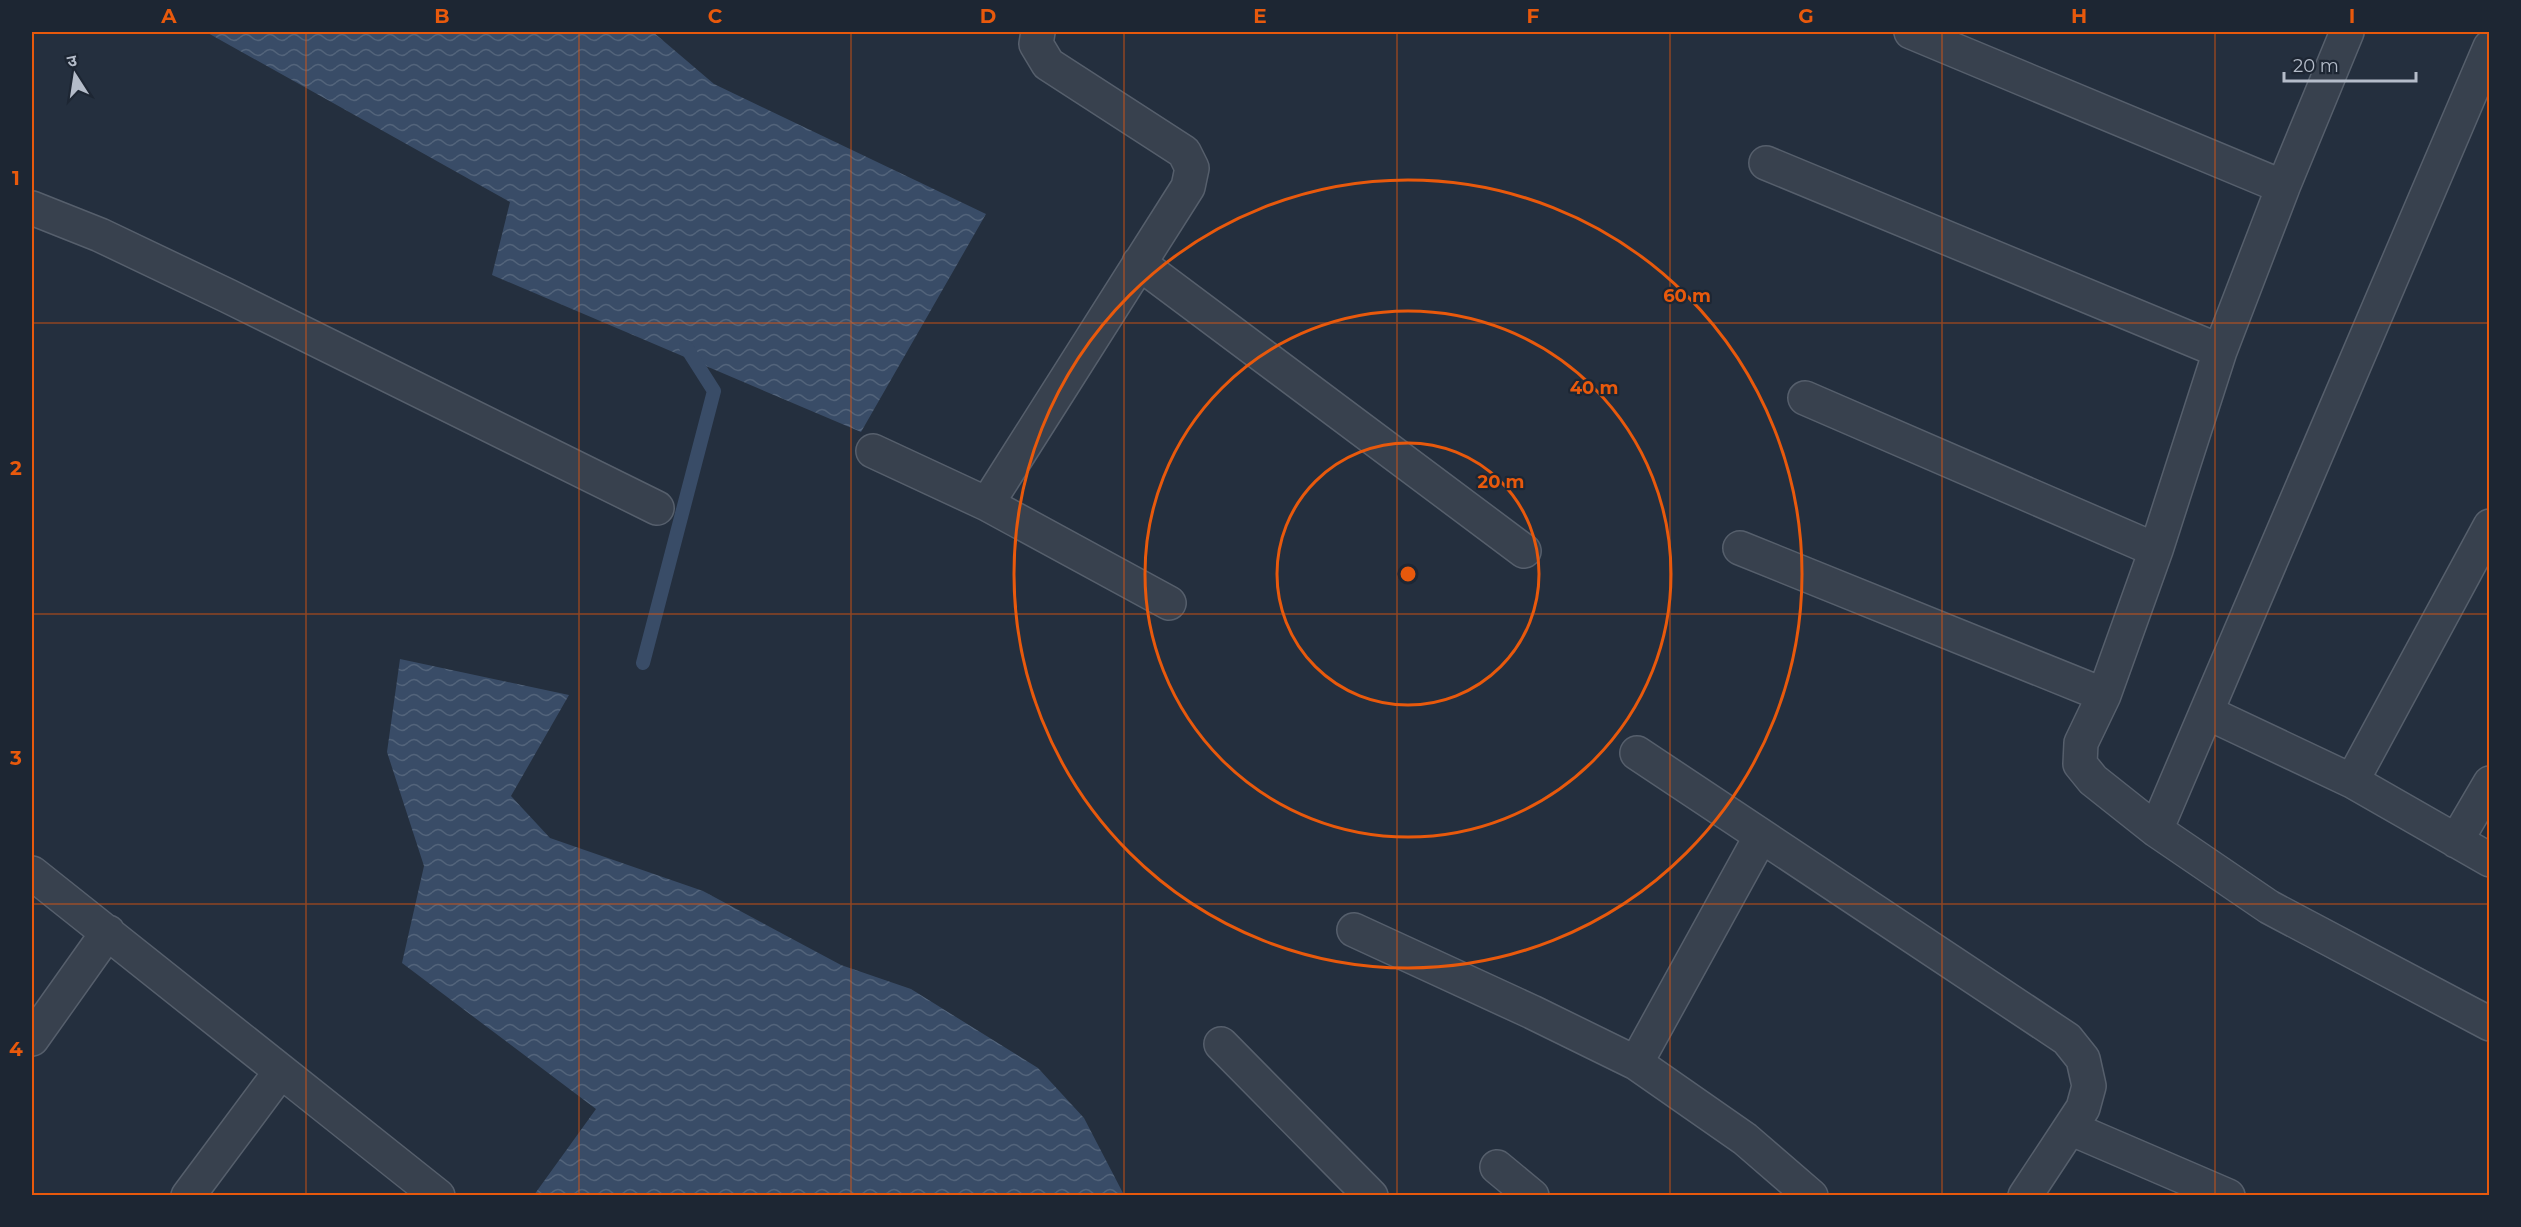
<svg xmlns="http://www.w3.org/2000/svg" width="2521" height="1227" viewBox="0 0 2521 1227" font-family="Montserrat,'Noto Sans Devanagari',sans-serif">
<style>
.water{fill:url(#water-waves)}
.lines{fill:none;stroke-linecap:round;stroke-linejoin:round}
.stream{stroke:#394c67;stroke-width:14}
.minor-casing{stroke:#565f6c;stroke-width:36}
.minor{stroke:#38414e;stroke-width:33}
.grid{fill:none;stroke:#e8590c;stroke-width:1.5;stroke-opacity:0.55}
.ring{fill:none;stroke:#e8590c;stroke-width:3}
.centre{fill:#e8590c;stroke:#1d2633;stroke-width:3}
.ring-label{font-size:18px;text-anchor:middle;font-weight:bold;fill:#e8590c;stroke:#1d2633;stroke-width:4.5;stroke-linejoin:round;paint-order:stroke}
.neatline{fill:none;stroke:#e8590c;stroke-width:2}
.grid-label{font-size:20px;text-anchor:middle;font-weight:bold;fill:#e8590c}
</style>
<defs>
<pattern id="water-waves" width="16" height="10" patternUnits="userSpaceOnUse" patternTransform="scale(1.5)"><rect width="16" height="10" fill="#394c67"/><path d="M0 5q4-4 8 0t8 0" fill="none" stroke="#53647b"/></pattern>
</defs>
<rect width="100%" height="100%" fill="#242f3e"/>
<path class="water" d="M206 32H653L714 84 986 214 861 432 492 275 510 202Z
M400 659 569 695 511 796 550 838 703 891 841 965 911 989 1038 1068 1084 1118 1124 1195H534L596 1109 402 963 424 866 387 752Z"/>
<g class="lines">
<path class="stream" d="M643 663 714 391 686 347"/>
<g class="minor-casing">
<path id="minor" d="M1911 32 2283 187
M2347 32 2283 187 2220 351 2156 550 2104 695 2081 743 2080 764 2093 780 2156 830 2269 907 2490 1024
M1766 163 2220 351
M32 208 100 235 228 296 657 508
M1139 263 1524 551
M1805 398 2156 550
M873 451 987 504 1169 603
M987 504 1188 187 1192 168 1184 152 1048 64 1036 44 1038 32
M1740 548 2104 695
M2208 713 2352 781 2490 860
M1637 753 2067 1039 2083 1059 2089 1086 2083 1108 2025 1196
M2352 781 2490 526
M2156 830 2490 47
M2456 841 2490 783
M32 873 438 1196
M1354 930 1532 1012 1636 1063 1745 1139 1811 1196
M32 1039 108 932
M1221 1044 1371 1196
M1636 1063 1761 836
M2070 1128 2228 1196
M1497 1167 1532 1196
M188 1196 281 1071"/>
</g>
<use href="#minor" class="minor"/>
</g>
<path class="grid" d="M306 32V1196M579 32V1196M851 32V1196M1124 32V1196M1397 32V1196M1670 32V1196M1942 32V1196M2215 32V1196M32 323H2490M32 614H2490M32 904H2490"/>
<g class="ring">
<circle cx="1408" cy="574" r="131"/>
<circle cx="1408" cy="574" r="263"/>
<circle cx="1408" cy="574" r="394"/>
</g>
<circle cx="1408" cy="574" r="9" class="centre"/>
<g class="ring-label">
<text x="1687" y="302">60 m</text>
<text x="1594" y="394">40 m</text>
<text x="1501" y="488">20 m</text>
</g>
<rect width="2521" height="1227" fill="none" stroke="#1d2633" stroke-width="66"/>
<g transform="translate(75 75) rotate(348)" stroke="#1d2633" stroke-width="4.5" paint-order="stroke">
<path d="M0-4.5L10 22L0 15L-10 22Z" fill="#b4bcc9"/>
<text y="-9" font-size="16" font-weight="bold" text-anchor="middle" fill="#b4bcc9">उ</text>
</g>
<path d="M2284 72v9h132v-9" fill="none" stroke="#b4bcc9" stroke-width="3"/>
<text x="2293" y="72" font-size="18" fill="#b4bcc9" stroke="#1d2633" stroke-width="4.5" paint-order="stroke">20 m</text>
<rect x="33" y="33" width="2455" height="1161" class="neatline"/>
<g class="grid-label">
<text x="169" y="23">A</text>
<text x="442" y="23">B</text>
<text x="715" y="23">C</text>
<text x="988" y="23">D</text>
<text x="1260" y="23">E</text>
<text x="1533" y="23">F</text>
<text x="1806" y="23">G</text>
<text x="2079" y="23">H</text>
<text x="2352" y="23">I</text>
<text x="16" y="185">1</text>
<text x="16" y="475">2</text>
<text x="16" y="765">3</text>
<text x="16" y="1056">4</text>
</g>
</svg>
